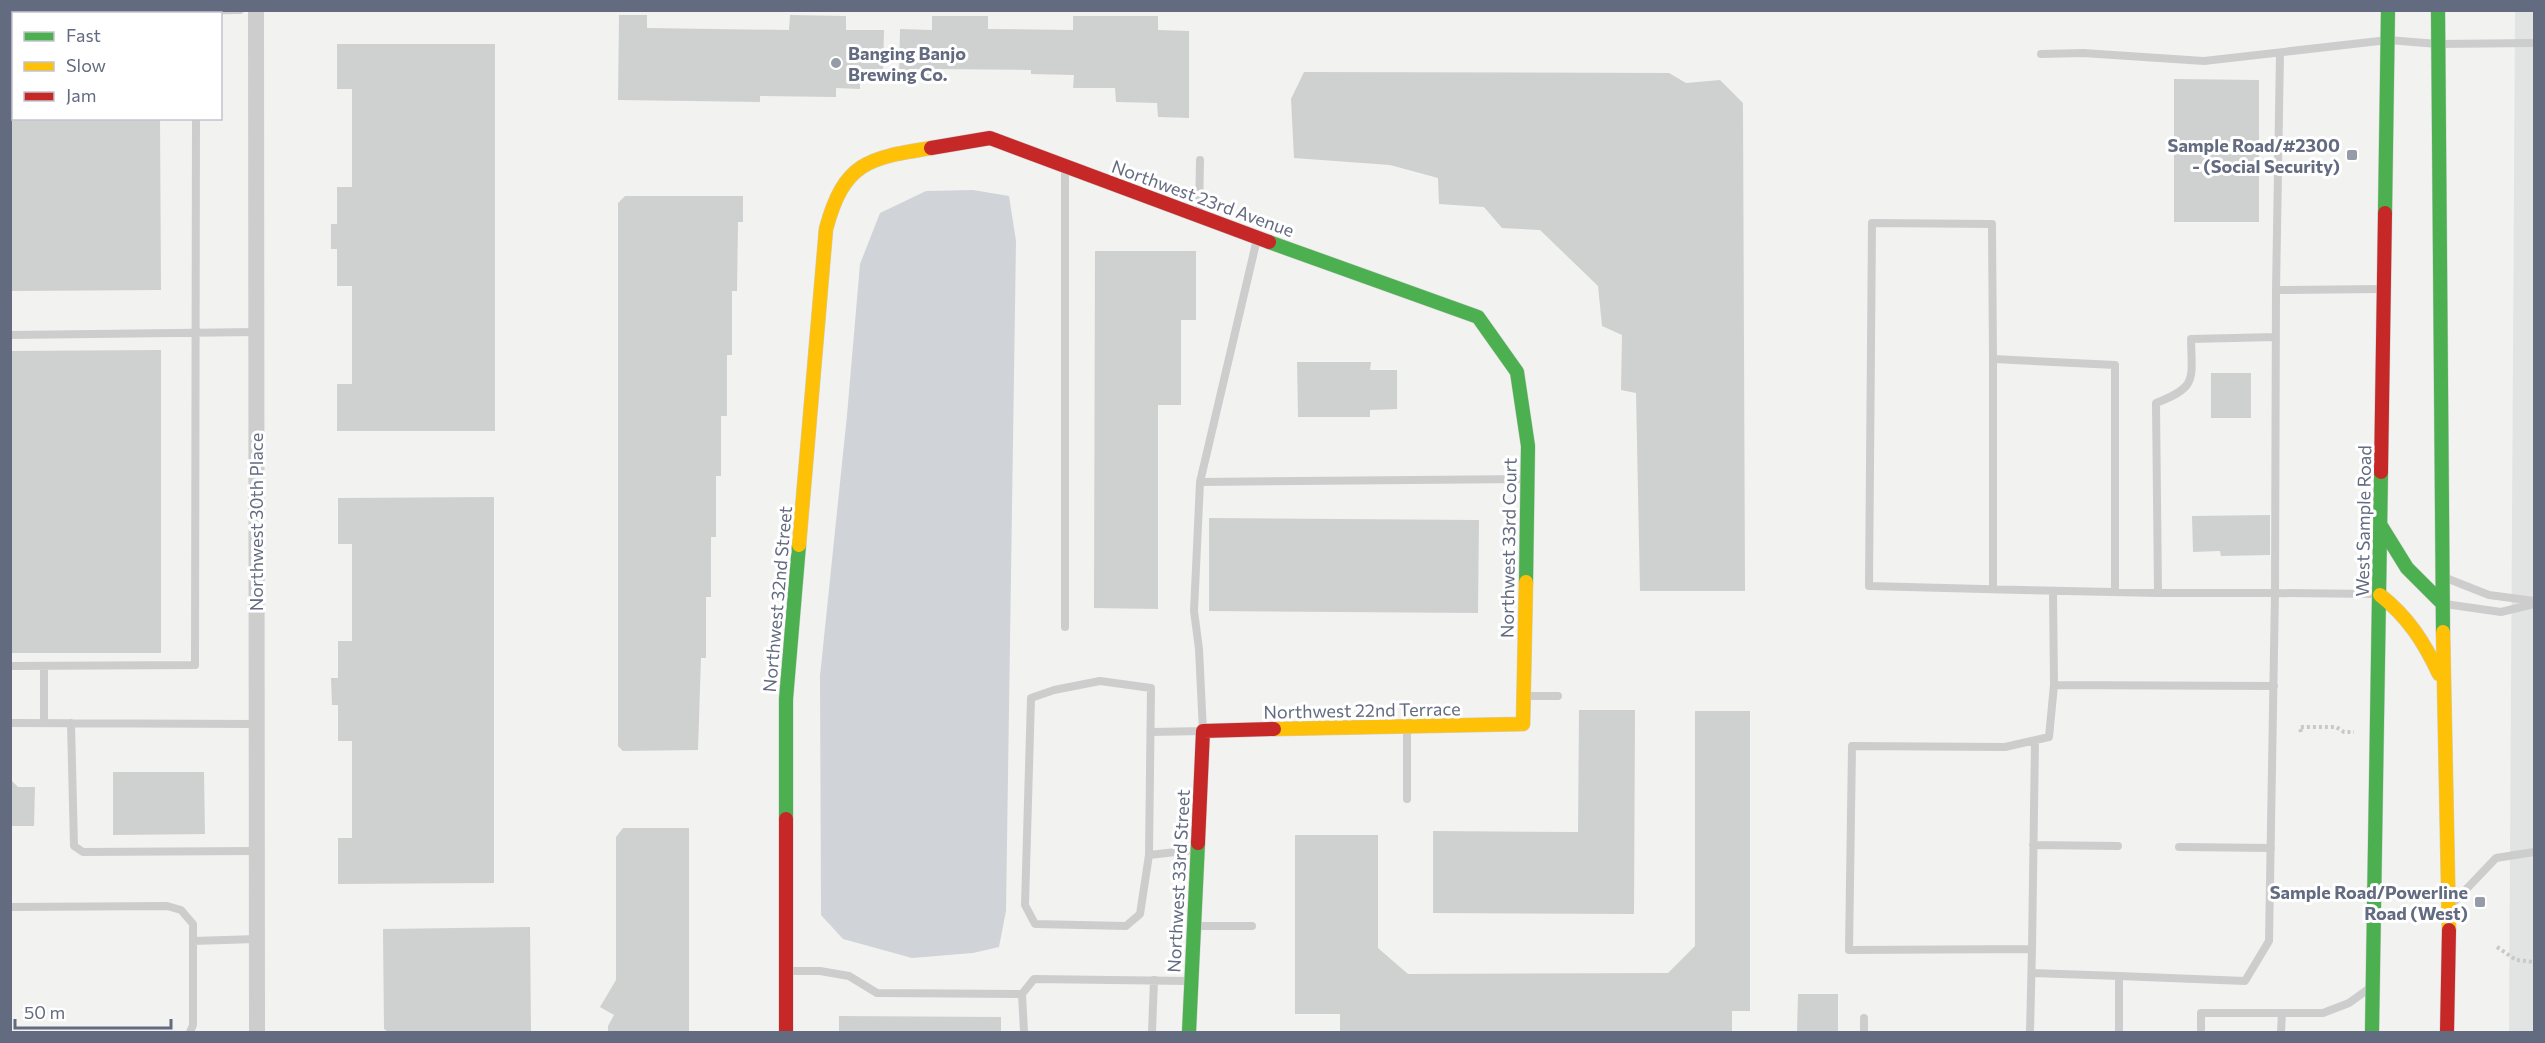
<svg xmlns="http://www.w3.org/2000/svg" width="2545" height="1043" viewBox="0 0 2545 1043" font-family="Commissioner,sans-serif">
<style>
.built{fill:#e2e3e3}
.water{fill:#d0d4d8}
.building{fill:#cfd0d0}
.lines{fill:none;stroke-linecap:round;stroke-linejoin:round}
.fast-casing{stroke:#cfd0d1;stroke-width:15}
.slow-casing{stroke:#cfd0d1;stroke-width:15}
.jam-casing{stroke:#cfd0d1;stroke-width:15}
.path{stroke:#c9c9cb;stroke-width:4;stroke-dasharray:3 3;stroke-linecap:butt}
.lane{stroke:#cdcdce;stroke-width:8}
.street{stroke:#cdcdce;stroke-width:16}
.fast{stroke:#4caf50;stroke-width:14}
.slow{stroke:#ffc107;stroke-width:14}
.jam{stroke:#c62828;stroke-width:14}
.poi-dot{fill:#959ba7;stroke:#fff;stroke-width:2}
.labels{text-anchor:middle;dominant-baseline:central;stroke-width:6;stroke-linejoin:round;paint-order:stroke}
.poi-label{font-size:18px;font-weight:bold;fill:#636b80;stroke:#fff;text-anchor:end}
.street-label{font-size:18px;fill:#636b80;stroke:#fff}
</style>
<rect width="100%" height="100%" fill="#f2f3f0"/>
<path class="built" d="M2534 10V1032H2509L2515 11Z"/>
<path class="water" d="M973 190 1009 196 1016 241 1006 911 999 947 973 953 912 958 843 939 821 915 820 676 847 415 860 264 880 213 926 191Z"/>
<path class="building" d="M619 15H647V28L789 30 790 15 846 16V30H884L883 72 873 71V79H860V89L836 88V97L760 96V102L618 100Z
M932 16H988V29L1073 30V16H1158V30L1189 31V118L1158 117 1157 103 1116 102 1115 88H1073L1074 75 1031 74V70L932 69V78H899L900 29 932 30Z
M10 27H14V118H160L161 290 10 291Z
M337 44H495V431H337V384H352V286H337V249H331V224H337V187H352V89H337Z
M1304 72 1669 73 1686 83 1720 80 1743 103 1745 591H1640L1636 393 1621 390 1622 335 1602 326 1598 286 1540 230 1502 228 1484 207 1439 204 1438 178 1390 165 1294 158 1291 99Z
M2174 79 2259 80V222H2174Z
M625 196H743V222H738L737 291H732V355H727V416H721V476H716V537H711V597H706V658H701L698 750 623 751 618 746V203Z
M1095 251H1196V320H1181V405H1158V609L1094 608Z
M161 350V653H10V351Z
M1297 362H1371L1370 370H1397V409L1370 410V417H1298Z
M2211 373H2251V418H2211Z
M494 497V883L338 884V838H352V741H338V705H332L331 678H338V641H352V544H338V498Z
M2270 515V555L2221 556 2220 551 2193 552 2192 516Z
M1209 518 1479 520 1478 613 1209 611Z
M1579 710H1635L1634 914 1433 913V831L1578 832Z
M1695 711H1750V1011H1732V1032H1340V1014H1295V835H1378V948L1408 974 1668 973 1695 946Z
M113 772H204L205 834 113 835Z
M10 779 18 787H35L34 826H10Z
M623 828H689V1032H608V1026L614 1015 600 1007 616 980V837Z
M530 927 531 1032H388L384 1029 383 929Z
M1798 994H1838V1032H1797Z
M839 1016 1001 1017V1032H839Z"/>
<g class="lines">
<g class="fast-casing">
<path id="fast" d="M2438 10 2443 632
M2385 213 2388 10
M1269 242 1478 317 1517 372 1528 446 1526 582
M2381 526 2407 568 2442 603
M786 819V699L799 545
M1189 1032 1198 843
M2372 1032 2381 472"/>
</g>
<g class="slow-casing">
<path id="slow" d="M799 545 826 229C844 162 868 158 931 148
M2380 595C2408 617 2424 642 2439 674
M2443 632 2449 930
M1274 729 1523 724 1526 582"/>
</g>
<g class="jam-casing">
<path id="jam" d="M931 148 990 138 1269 242
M2381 472 2385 213
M786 819V1032
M1198 843 1203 731 1274 729
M2447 1032 2449 930"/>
</g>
<path class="path" d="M2301 144 2341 145
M2301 732 2300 727H2336L2344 732H2354
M2497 947 2516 960 2534 962"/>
<path class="lane" d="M10 13 240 10
M2280 53 2276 290 2381 289
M2041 54 2083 53 2204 61 2388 40 2438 44 2534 43
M1065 170V627
M1199 213 1200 160
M2276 290 2275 593 2376 594
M10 335 256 332
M1993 359V589
M1200 482 1526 479
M2446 578 2489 595 2534 601
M2053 591 2054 685
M2115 592V365L1993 359 1992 224 1872 223 1869 586C1965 589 2062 591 2158 593
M2445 604 2501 612 2534 604
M10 666 195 665 196 118
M1526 696H1558
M10 723 256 724
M44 723V666
M71 723 74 846 83 852 256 851
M1152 732 1203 731 1199 649 1194 611 1200 482 1257 239
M1407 799V727
M2033 845 2118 846
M2179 847 2271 848
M1149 855 1151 688 1100 681 1054 690 1031 698 1025 905 1035 924 1126 926 1140 914 1149 855 1194 850
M2455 901 2496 858 2534 852
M10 907 167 906 181 910 193 924V1025L190 1032
M1197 926H1252
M193 941 257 939
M2032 949 2035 741
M787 971H820L849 976 877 993 1022 994 1034 979 1188 981
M2032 973 2119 976
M1022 994 1024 1032
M2201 1029V1013H2323L2349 1003 2367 990
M1152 1032 1154 980
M1864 1032V1018
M2030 1032 2032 949 1849 950 1852 746 2005 747 2049 737 2054 685 2274 686
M2119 1032V976L2245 981 2269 941 2275 593H2158L2156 403C2197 387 2192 381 2191 339L2276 337
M2281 1032 2282 1013"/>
<path class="street" d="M256 10 257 1032"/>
<use href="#fast" class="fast"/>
<use href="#slow" class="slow"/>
<use href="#jam" class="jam"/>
</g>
<g class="poi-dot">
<circle cx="836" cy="63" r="6"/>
<rect x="2346" y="149" width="12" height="12" rx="3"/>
<rect x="2474" y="896" width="12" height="12" rx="3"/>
</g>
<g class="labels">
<g class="poi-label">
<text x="848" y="53" text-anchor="start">Banging Banjo<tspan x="848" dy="21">Brewing Co.</tspan></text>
<text x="2340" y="145">Sample Road/#2300<tspan x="2340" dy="21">- (Social Security)</tspan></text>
<text x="2468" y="892">Sample Road/Powerline<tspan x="2468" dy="21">Road (West)</tspan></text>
</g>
<g class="street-label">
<text transform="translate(1203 198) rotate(20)">Northwest 23rd Avenue</text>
<text transform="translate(2363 521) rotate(-89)">West Sample Road</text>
<text transform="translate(256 522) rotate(-90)">Northwest 30th Place</text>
<text transform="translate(1508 548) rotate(-89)">Northwest 33rd Court</text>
<text transform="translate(777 599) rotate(-85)">Northwest 32nd Street</text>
<text transform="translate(1362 710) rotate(-1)">Northwest 22nd Terrace</text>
<text transform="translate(1178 881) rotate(-87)">Northwest 33rd Street</text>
</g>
</g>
<rect width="2545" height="1043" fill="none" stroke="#636b80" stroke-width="24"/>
<rect x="12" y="12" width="210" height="108" fill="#ffffff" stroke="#c1c4cc" stroke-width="1.5"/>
<rect x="24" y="32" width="30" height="9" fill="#4caf50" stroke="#c1c4cc" stroke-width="1.5"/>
<text x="66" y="42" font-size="18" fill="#636b80">Fast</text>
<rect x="24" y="62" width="30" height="9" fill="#ffc107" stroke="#c1c4cc" stroke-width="1.5"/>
<text x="66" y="72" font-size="18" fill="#636b80">Slow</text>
<rect x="24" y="92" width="30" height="9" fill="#c62828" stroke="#c1c4cc" stroke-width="1.5"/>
<text x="66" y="102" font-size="18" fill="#636b80">Jam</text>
<path d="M15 1019v9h156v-9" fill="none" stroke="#636b80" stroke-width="3"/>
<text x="24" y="1019" font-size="18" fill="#636b80" stroke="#ffffff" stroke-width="4.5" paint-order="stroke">50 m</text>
</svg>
